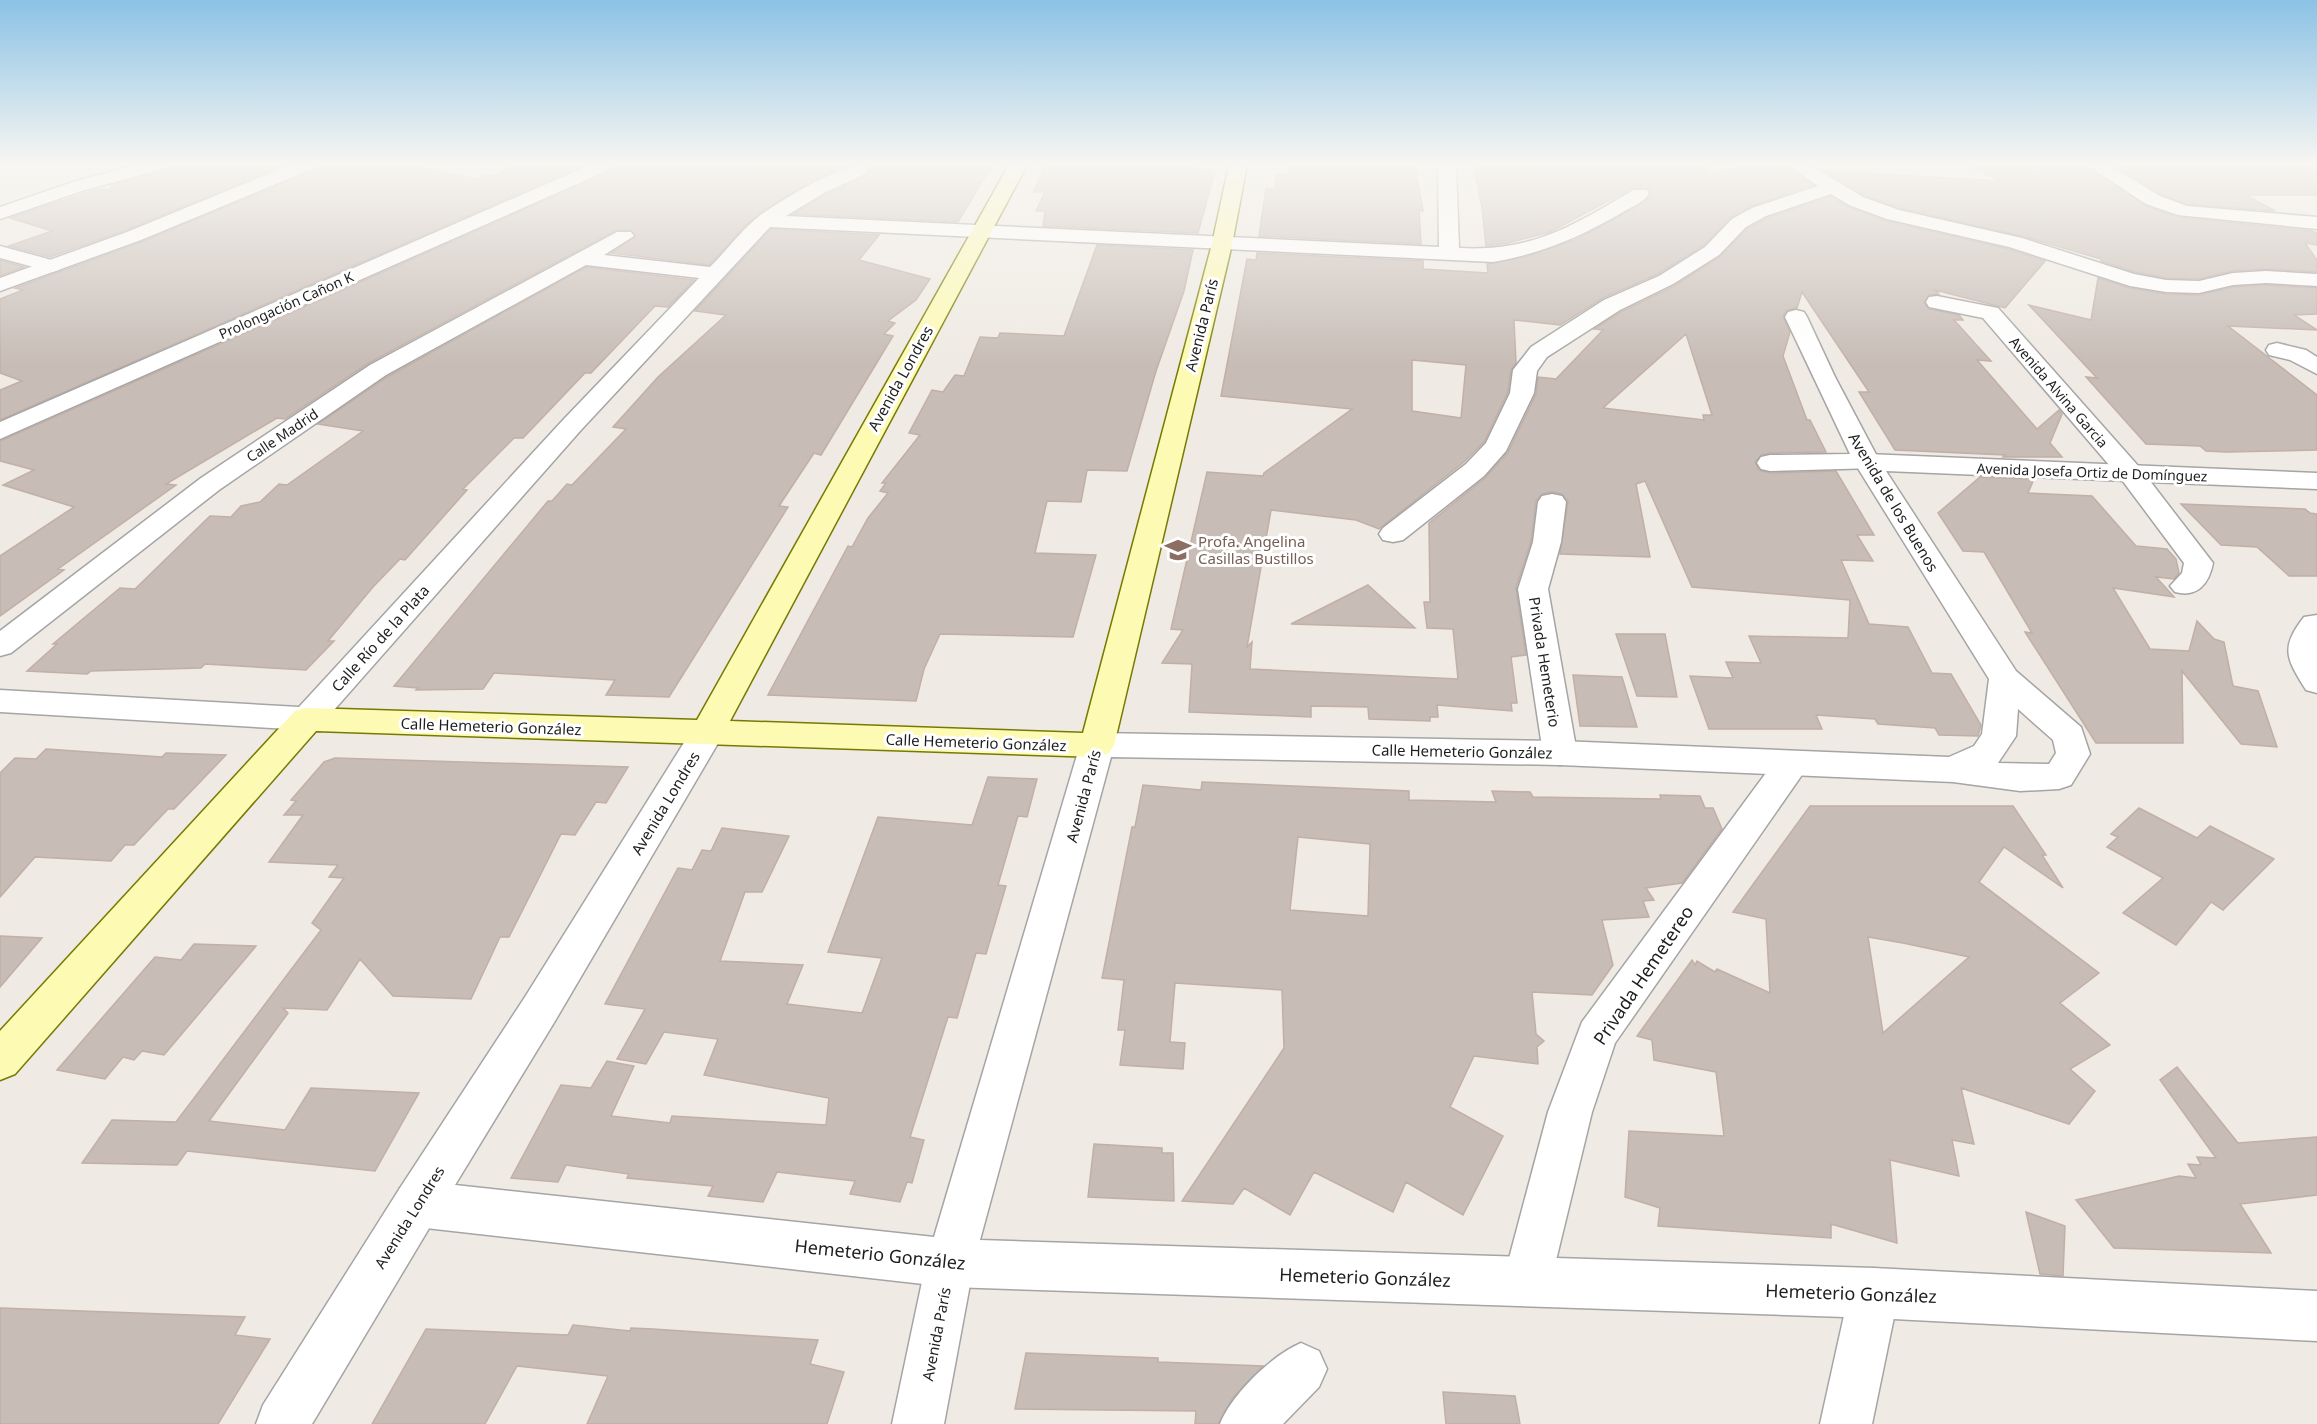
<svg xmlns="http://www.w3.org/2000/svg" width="2317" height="1424" viewBox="0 0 2317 1424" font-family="'Noto Sans',sans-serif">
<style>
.building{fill:#c7bcb6;stroke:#c2afa5;stroke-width:1.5;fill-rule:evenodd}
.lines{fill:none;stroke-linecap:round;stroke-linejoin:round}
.minor-casing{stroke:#a5a5a5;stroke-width:3}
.tertiary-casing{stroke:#a5a5a5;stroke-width:3}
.secondary-casing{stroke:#777a00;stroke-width:3}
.minor{fill:#fff;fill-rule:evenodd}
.tertiary{fill:#fff;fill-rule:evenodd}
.secondary{fill:#fdfab4;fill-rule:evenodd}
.labels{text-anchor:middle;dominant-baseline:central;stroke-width:6;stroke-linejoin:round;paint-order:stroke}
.far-street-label{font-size:14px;fill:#1e1e1e;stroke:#fff}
.street-label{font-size:15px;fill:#1e1e1e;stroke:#fff}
.education-label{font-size:15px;fill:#785e54;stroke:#fff;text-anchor:start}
.near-street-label{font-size:18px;fill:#1e1e1e;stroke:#fff}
</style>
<rect width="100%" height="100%" fill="#efeae3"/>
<path class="building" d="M169 165H284L126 230 50 257 9 246 52 231 10 218 95 190 111 189V185L165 171Z
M317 165H411L475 179 485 175 494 176 514 165H584L0 420V390L22 381 0 373V299L23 290 15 288 142 242 313 171Z
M616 165H849L807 184 765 209 744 227 709 265 611 253 636 236 631 230H616L369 363 285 419 277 418 166 484 176 485 58 569 64 570 0 616V556L74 507 3 485 34 470 0 461V441L612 171Z
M865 165H992L958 222 793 214 825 195 866 176 870 170Z
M1046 165H1197L1195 170 1215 171 1198 233 1043 226 1045 211H1036L1045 192H1033Z
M1289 165 1415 166 1423 211 1419 210 1421 244 1259 236 1266 188 1275 189 1276 175H1288Z
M1473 165H1706L1710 175 1738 167 1786 165 1813 185 1751 206 1731 217 1704 245 1658 274 1603 298 1560 325 1514 320 1516 363 1511 370 1508 392 1484 442 1464 462 1379 529 1356 520 1271 510 1247 647 1252 642 1250 669 1458 679 1453 629 1427 628 1424 602H1430L1429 523 1485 478 1508 452 1536 394 1538 377 1556 379 1603 330 1594 329 1621 312 1674 286 1720 257 1747 229 1767 218 1831 196 1848 207 1886 221 2008 249 2045 261 2005 308 1935 290 1939 294 1929 295 1924 303 1929 309 1959 315 1963 320H1954L1991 361 1977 360 2037 429 2059 410 2062 414 2050 443 2062 457H2003L2005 455 1895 450 1859 392H1869L1802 292 1797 308 1787 310 1783 316 1790 332 1783 356 1807 420H1810L1826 452 1770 453 1761 455 1755 462 1759 470 1770 473 1836 471 1874 535H1857L1873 561 1841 560 1869 624 1908 627 1932 673 1951 674 1981 725 1978 736 1939 735 1935 728 1878 724 1875 719 1816 715 1822 729H1709L1690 676 1733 678 1726 662 1761 663 1749 636 1848 638 1850 600 1692 587 1645 481 1636 484 1650 557 1560 554 1568 501 1562 494 1552 492 1542 494 1536 501 1531 542 1516 588 1526 655 1511 657 1517 703H1511L1512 711 1437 705 1438 717H1430V721L1369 719 1368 707 1311 706V717L1189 712 1192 664 1162 663 1183 630 1171 629 1207 472 1263 476 1264 473 1352 409 1221 396 1247 259 1256 260 1257 253 1423 261V269L1488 273 1487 264 1528 256 1577 239 1638 206 1651 195 1647 188H1632L1550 232 1508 243 1486 246 1482 207ZM1686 334 1712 415H1703L1704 420 1603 408ZM1412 360 1466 365 1461 418 1412 411Z
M1965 165H2085L2145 206 2177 217 2312 231 2317 233V245L2305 243 2317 260V272L2266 269 2233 271 2199 279 2166 278 2135 272 2101 261V259L2022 236 1900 208 1864 195 1824 171 2002 181Z
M2114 165H2317V195H2245L2275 211 2187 204 2161 194Z
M771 229 879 235 859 260 930 279 916 300 888 321 895 323 884 334 893 336 821 455 814 453 779 506 788 507 669 697 606 695 615 680 494 673 483 689 416 690 418 688 394 686 548 501H552L567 484 572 485 626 429 613 427 658 377 726 315 695 311Z
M1097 245 1193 250 1184 291 1156 371 1127 471 1087 470 1081 502 1047 501 1035 553 1096 555 1073 637 940 634 924 669 916 701 768 695 848 546 852 547 868 518 888 493 880 491 886 483H882L920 435 909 433 932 390 943 392 955 375 964 376 980 337 998 338 1000 333 1064 336Z
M0 260 24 267 0 276Z
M586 267 694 280 668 307 655 306 591 373H585L523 438H514L463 489 467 490 405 560 400 559 373 587 328 641H334L306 670 205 664 201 668 91 671 87 674 27 671 57 644H53L120 588 135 589 210 516 231 517 241 506 260 502 279 484 287 485 363 431 318 424 387 377Z
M2098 278 2130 288 2166 294 2199 295 2233 287 2266 285 2317 288V314L2294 315 2317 330 2228 326 2317 395V450L2226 452 2206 451 2200 446 2146 444 2086 377 2097 378 2029 305 2091 320Z
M1980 477 2034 479 2028 493 2092 496 2136 546 2167 549 2176 559 2179 573 2174 579 2156 577 2174 597 2113 588 2150 649 2189 651 2197 621 2214 639 2224 642 2233 686 2258 691 2277 747 2241 744 2182 671 2183 743H2096L2025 632 2032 633 1984 552 1963 551 1938 513Z
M2181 504 2305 509 2310 513 2317 514V576H2289L2257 547 2221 545Z
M1368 585 1415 628 1291 624Z
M1616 634H1665L1677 697 1637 696Z
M1573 675 1622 677 1637 727 1580 726Z
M46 749 162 757 166 753 226 755 174 809H168L134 845H125L111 861 35 857 0 897V773L15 758 36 759Z
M335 758 628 767 606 803 596 802 575 835 561 834 509 937H500L471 999 393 996 360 959 327 1010 283 1008 288 1013 209 1121 285 1130 311 1088 419 1093 375 1171 187 1151 177 1165 82 1163 112 1120 176 1122 321 930 312 923 344 878 329 877 338 865 269 862 303 815H284L296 801 291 800 324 762Z
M988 777 1037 779 1027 817 1018 816 998 885 1006 886 986 954 976 953 957 1018 948 1017 910 1137 924 1140 912 1183 907 1182 900 1202 850 1194 855 1181 777 1172 763 1202 708 1196 713 1186 627 1178 629 1174 566 1165 558 1182 511 1178 561 1085 591 1088 607 1061 634 1066 611 1116 670 1123 672 1116 826 1125 829 1098 704 1075 718 1039 664 1032 646 1064 617 1059 645 1009 605 1004 678 868 692 870 702 850 711 851 722 828 789 836 762 892H745L720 961 803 965 787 1004 862 1013 882 958 828 952 878 817 972 825Z
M1202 782 1409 791V800L1496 802 1492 791 1530 792 1533 797 1661 799 1660 795 1700 796 1705 808H1713L1722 829 1682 883 1646 888 1654 900 1643 901 1649 917 1602 920 1613 965 1592 995 1532 992 1536 1034 1544 1041 1537 1047 1538 1064 1474 1056 1450 1107 1503 1136 1463 1215 1406 1182 1393 1212 1314 1172 1290 1215 1244 1188 1233 1204 1182 1201 1284 1048 1282 990 1175 983 1170 1042 1185 1043 1183 1069 1120 1065 1125 1030H1118L1124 980 1102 978 1132 827H1135L1143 785 1201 790ZM1298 837 1370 844 1368 916 1290 910Z
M1810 806H2013L2046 855H2042L2063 888 2004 847 1979 882 2099 973 2060 1003 2110 1045 2070 1069 2095 1091 2069 1124 1961 1088 1974 1144 1952 1140 1959 1176 1890 1160 1897 1243 1831 1224V1238L1658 1226 1660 1208 1625 1197 1629 1131 1724 1136 1716 1072 1654 1060 1652 1040 1637 1036 1692 960 1695 965 1697 961 1715 972 1717 969 1770 993 1766 919 1733 912ZM1868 937 1903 943 1969 957 1883 1033Z
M2139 808 2197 838 2210 826 2274 859 2223 910 2211 902 2176 945 2123 913 2163 878 2107 847 2118 837 2111 834Z
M0 936 42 938 0 987Z
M194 944 256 946 164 1055 142 1051 134 1060 123 1057 105 1079 57 1070 155 957 181 960Z
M2177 1067 2238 1143 2317 1137V1195L2240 1204 2271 1253 2114 1248 2076 1200 2179 1176 2196 1178 2188 1164 2201 1165 2197 1157 2216 1158 2160 1080Z
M1094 1144 1162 1148V1153H1173L1174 1201 1088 1197Z
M2026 1212 2065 1226 2063 1276 2040 1274Z
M0 1308 245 1317 235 1335 270 1339 218 1424H0Z
M573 1325 630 1331 631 1328 653 1329 818 1340 810 1364 844 1372 827 1424H587L608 1376 517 1366 485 1424H372L426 1329 568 1335Z
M1026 1353 1158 1358V1362L1263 1366 1232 1399 1218 1424H1195L1196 1411 1015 1409Z
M1443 1392 1515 1396 1520 1424H1446Z"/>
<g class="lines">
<g class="minor-casing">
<path id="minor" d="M137 165H167L164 169 85 190 0 219V207L73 182Z
M861 165 868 170 865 174 824 193 786 216 1439 247 1438 165H1456L1459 248C1532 252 1573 226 1633 190H1647L1649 194C1644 202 1631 207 1623 212 1581 237 1540 254 1493 262L770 227 581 430 319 727 307 730 0 712V690L299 707 563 420 699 278 586 265 386 375 219 490 11 653 0 656V631L201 478 370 365 617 232H631L634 236 604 255 710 267C726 251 741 231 758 217 776 203 840 165 861 165Z
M1788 165H1810L1863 197 1899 210 2022 238 2134 274 2166 280 2199 281 2233 273 2266 271 2317 274V286L2266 283 2233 285 2199 293 2166 292 2130 286 2009 247 1887 219 1849 205 1831 194 1766 216 1746 227 1719 255 1673 284 1620 310 1547 357 1537 371 1534 393 1506 451 1484 476 1403 540 1393 542 1383 540 1379 534 1383 528 1466 464 1486 443 1510 393 1513 370 1531 347 1604 300 1659 276 1705 247 1732 219 1752 208 1818 186Z
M2087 165H2109L2160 196 2187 206 2317 217V229L2178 215 2146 204Z
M0 246 59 262 62 266 59 270 52 272 0 258Z
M1937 296 1998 308 2140 468 2213 563C2209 584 2197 598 2175 592L2170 586 2182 573 2184 563 2122 480 1983 318 1929 307 1926 302 1929 297Z
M1796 310 1804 312 1807 317 1835 377 1880 462 1876 468 1770 471 1761 469 1757 463 1761 457 1770 455 1850 454 1785 317 1788 312Z
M2277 343 2306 350 2317 357V374L2290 360 2269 355 2266 350 2269 345Z
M1552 494 1562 496 1566 502 1561 542 1548 589 1577 753 1572 762 1560 765 1548 762 1543 753 1518 589 1533 542 1538 502 1542 496Z
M2317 615V693L2306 690C2286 658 2280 648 2304 617Z
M1792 751 1804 754 1809 763 1804 772 1615 1043 1592 1112 1551 1281 1544 1298 1527 1305 1510 1298 1503 1281 1548 1112 1582 1022 1780 754Z
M417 1181 434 1188 440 1204 434 1220 312 1424H256L263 1405 400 1188Z
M950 1239 967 1246 974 1263 944 1424H892L926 1263 933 1246Z
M1874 1268 1891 1276 1899 1293 1872 1424H1820L1849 1293 1857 1276Z
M1301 1343 1319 1351 1327 1369 1319 1387 1283 1424H1220C1232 1394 1271 1356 1301 1343Z"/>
</g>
<g class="tertiary-casing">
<path id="tertiary" d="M290 165H315L312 169 141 240 0 291V278L127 232Z
M590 165H614L611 169 0 439V422Z
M1867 454 2317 473V489L1886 471 2016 671 2081 727 2090 754 2071 785 2059 789 2020 791 1953 782 1560 765 1111 757 980 1240 1874 1268 2317 1291V1341L1874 1318 950 1287 417 1227 400 1220 394 1204 400 1188 525 997 695 725 707 721 719 725 724 733 555 1021 455 1185 934 1237 1080 745 1085 737 1097 733 1560 741 1949 757 1974 746 1982 734 1989 679 1854 462 1858 456ZM2018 709 2053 740 2056 753 2049 764 1998 763 2016 736Z"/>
</g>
<g class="secondary-casing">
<path id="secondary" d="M1009 165H1027L730 721 1083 733 1212 244 1229 165H1247L1232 244 1114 745 1109 753 1097 757 316 731 15 1074 0 1080V1031L295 711 307 708 697 720Z"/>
</g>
<use href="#minor" class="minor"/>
<use href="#tertiary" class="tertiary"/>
<use href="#secondary" class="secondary"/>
</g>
<linearGradient id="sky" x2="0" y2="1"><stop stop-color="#8bc2e5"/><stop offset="0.45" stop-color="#f8f6f2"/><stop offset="1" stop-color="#f8f6f2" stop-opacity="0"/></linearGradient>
<rect width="2317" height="365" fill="url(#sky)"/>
<defs>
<g id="school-bare" transform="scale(2.07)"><path d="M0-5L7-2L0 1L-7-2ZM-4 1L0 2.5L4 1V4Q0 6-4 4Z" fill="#8d6e63" stroke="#fff" stroke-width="2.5" paint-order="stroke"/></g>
</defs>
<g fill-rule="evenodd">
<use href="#school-bare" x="1178" y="550"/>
</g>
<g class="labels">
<g class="far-street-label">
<text transform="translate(286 305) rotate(-24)">Prolongación Cañon K</text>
<text transform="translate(2059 392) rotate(49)">Avenida Alvina Garcia</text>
<text transform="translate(282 435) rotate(-34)">Calle Madrid</text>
<text transform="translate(2092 472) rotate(2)">Avenida Josefa Ortiz de Domínguez</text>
</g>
<g class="street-label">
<text transform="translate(1201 325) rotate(-76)">Avenida París</text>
<text transform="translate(900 378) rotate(-61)">Avenida Londres</text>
<text transform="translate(1894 502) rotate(59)">Avenida de los Buenos</text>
<text transform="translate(380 638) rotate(-48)">Calle Río de la Plata</text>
<text transform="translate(1545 662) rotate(81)">Privada Hemeterio</text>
<text transform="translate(491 726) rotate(2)">Calle Hemeterio González</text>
<text transform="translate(976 742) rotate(2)">Calle Hemeterio González</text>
<text transform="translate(1462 751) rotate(1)">Calle Hemeterio González</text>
<text transform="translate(1083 796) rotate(-75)">Avenida París</text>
<text transform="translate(665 803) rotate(-59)">Avenida Londres</text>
<text transform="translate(409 1217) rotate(-58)">Avenida Londres</text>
<text transform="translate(936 1334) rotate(-79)">Avenida París</text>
</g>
<g class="education-label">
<text x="1198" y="541">Profa. Angelina<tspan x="1198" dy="17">Casillas Bustillos</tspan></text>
</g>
<g class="near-street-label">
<text transform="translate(1643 975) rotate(-56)">Privada Hemetereo</text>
<text transform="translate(880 1254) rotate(6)">Hemeterio González</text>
<text transform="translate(1365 1277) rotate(2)">Hemeterio González</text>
<text transform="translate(1851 1293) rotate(2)">Hemeterio González</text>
</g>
</g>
</svg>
